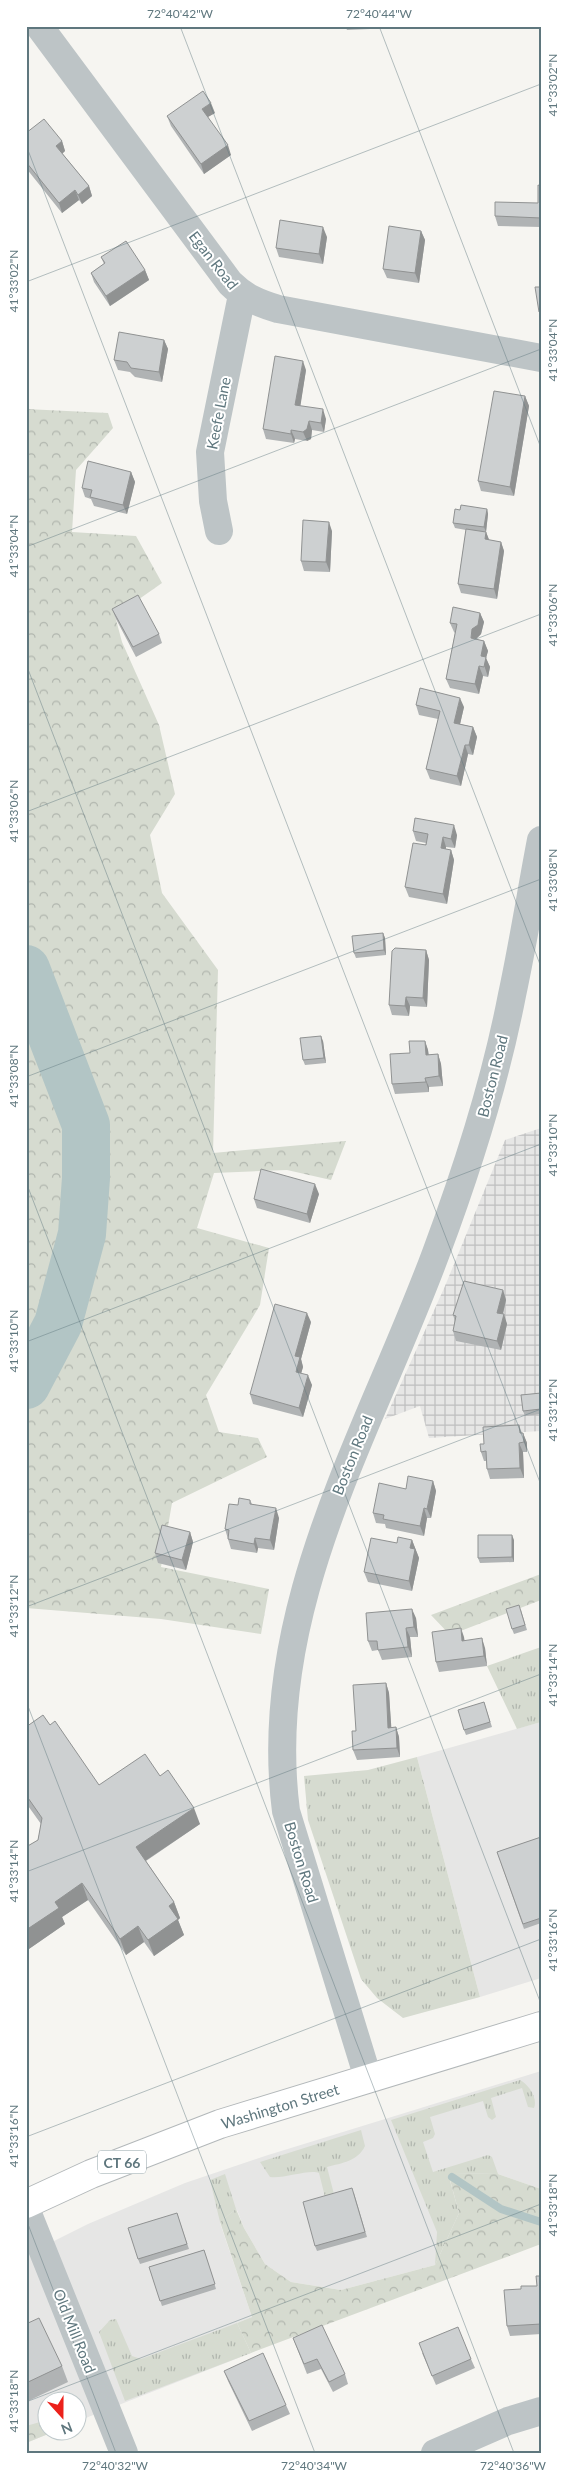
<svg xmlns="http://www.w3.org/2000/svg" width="567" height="2479" viewBox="0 0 567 2479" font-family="Lato,sans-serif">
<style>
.built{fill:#e6e6e5}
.industrial{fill:url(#industrial-grid)}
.grass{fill:url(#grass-tufts)}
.forest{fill:url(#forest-crowns)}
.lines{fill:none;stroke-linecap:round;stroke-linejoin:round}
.stream{stroke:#b2c5c5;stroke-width:8}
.river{stroke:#b2c5c5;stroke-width:48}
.highway-casing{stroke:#b3b8ba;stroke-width:30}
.minor{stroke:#bdc4c6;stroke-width:28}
.highway{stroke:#fff;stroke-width:28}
.wall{fill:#b0b3b4}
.shaded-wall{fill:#909292}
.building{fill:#cdd0d1;stroke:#909292}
.ticks{fill:none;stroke:#5f777e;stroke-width:1;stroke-opacity:0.45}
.labels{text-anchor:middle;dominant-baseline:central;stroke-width:4;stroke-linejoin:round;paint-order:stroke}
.shield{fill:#fff;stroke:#8fa0a5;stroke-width:1}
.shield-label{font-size:14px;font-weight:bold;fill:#5f777e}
.street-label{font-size:15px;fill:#5f777e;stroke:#fff}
.neatline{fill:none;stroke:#5f777e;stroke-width:2}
.ticks-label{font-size:12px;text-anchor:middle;fill:#5f777e}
</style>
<defs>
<pattern id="industrial-grid" width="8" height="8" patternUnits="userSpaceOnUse" patternTransform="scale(1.25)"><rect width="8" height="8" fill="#e6e6e5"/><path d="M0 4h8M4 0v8" fill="none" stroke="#bebfbf"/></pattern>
<pattern id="grass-tufts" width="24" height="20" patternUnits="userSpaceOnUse" patternTransform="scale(1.25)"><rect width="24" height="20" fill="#d6dbd0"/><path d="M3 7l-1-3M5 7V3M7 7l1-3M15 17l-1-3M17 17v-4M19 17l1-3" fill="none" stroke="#b1b6ae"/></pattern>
<pattern id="forest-crowns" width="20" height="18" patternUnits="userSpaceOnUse" patternTransform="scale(1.25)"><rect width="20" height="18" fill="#d6dbd0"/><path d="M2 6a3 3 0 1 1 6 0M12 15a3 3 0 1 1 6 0" fill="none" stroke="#b1b6ae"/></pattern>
</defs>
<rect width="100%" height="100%" fill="#f6f5f1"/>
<path class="built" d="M541 1722V1978L480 1997 417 1757Z
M541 2071V2189L498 2174 450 2181 459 2213 435 2265 341 2290 291 2282 265 2264 244 2228 237 2210 220 2223 252 2317 237 2323 251 2353 78 2421V2402H48V2432H53L26 2443V2255L88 2224 185 2183 265 2156Z"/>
<path class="industrial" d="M541 1128V1431L429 1438 420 1406 385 1419 445 1286 505 1140Z"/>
<path class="grass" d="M541 1647V1722L517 1729 487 1666Z
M417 1757 480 1997 403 2018 377 1998 361 1979 308 1820 304 1776 368 1770Z
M520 2080C529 2085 538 2098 534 2108L528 2107 522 2088 491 2098 496 2117 492 2120 488 2117 483 2101 430 2117 435 2134 433 2138 423 2142 433 2172 488 2155 492 2157 498 2174 454 2173 450 2181 459 2213 435 2265 437 2232 391 2120Z
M361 2130 365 2146C358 2161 342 2163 327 2167L335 2198 326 2201 319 2173C309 2169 284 2179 270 2177L260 2162Z
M225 2174 236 2209 220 2222 210 2180Z
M116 2319 132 2356 141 2359 237 2323 251 2353 125 2401 99 2332 110 2320Z"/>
<path class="forest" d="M26 409 108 413 113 428 76 470 72 532 136 536 162 583 115 616 122 642 159 725 175 794 150 835 162 893 218 970 213 1153 346 1141 331 1180 287 1170 214 1173 197 1228 269 1248 260 1305 206 1395 219 1432 258 1438 267 1457 172 1503 161 1567 269 1589 261 1634 161 1619 26 1608Z
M541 1574V1600L450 1635 431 1615Z
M454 2173 498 2174 541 2189V2244L251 2353 237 2323 252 2317 220 2222 236 2209 244 2228 265 2264 291 2282 341 2290 435 2265 459 2213 450 2180Z
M47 2420 48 2432H53L26 2443V2426Z"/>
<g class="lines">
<path class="stream" d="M452 2177 501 2209 541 2222"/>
<path class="river" d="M26 969 86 1125V1178L82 1234 58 1324 26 1385"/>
<g class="highway-casing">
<path id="highway" d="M26 2204 91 2174 220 2124 541 2026"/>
</g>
<path class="minor" d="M39 26 230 283C244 297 258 303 278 309L541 358
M219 531 213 501 210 452 242 295
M368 2078 286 1811C260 1610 369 1434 436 1253 467 1170 495 1083 512 995 523 944 531 892 541 840
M26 2209 124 2453
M435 2453 508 2421 541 2411"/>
<use href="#highway" class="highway"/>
</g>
<path class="wall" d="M345 26H370V29L347 30Z
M215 113 208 117 231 155 204 174 171 126 167 116Z
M26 133 62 141 65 151 62 153 89 186 92 196 82 204 79 200 62 213 26 168Z
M541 186V227L498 226 495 216 538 203Z
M421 231 425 240 419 283 387 278 383 269Z
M327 237 323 264 279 257 276 248Z
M101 257 145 270 149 280 110 306 94 282 91 273 104 264Z
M164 340 168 349 162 382 135 377 130 372 118 370 114 360Z
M306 370 300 406 326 419 324 432 312 430 311 439 307 441 295 439 294 443 266 439 263 429Z
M525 396 529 406 514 496 481 491 478 481Z
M131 472 135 482 127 514 94 506 91 499 85 497 82 488Z
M487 509 488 514 486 532 489 540 501 542 504 551 497 599 461 593 458 584 466 530 455 528 453 523 460 510Z
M332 531 330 572 304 571 301 561Z
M112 609 159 634 162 643 136 657 116 619Z
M480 613 484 622 481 634 476 639 484 641 488 651 486 658 490 667 488 677 483 676 479 694 450 688 446 679 455 633 454 632 450 623Z
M416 705 464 707 460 724 473 727 477 737 473 755 468 754 461 786 430 779 426 769 438 719 419 715Z
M413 831 457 835 455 848 446 847V849L451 850 454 860 447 904 409 897 405 887 426 843 416 841Z
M383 933 385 938 386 955 356 958 354 953Z
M426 950 429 960 427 1007 410 1006 409 1016 392 1015 389 1005Z
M323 1041 326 1063 305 1065 303 1060Z
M425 1041 428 1050 429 1055 438 1054 441 1064 443 1086 429 1087V1092L395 1094 392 1084 410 1053Z
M319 1194 310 1223 257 1208 254 1199Z
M503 1290 506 1300 503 1314 507 1324 501 1350 456 1341 453 1331 455 1321 453 1315Z
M311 1322 301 1359 303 1367 301 1373 312 1385 303 1417 253 1404 250 1394Z
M541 1393V1414L525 1416 523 1411Z
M519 1425 522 1433H523L527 1443V1452H523L524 1478 490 1479 487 1469 486 1461H484L481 1452 484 1444Z
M433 1481 436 1491 431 1518H427L424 1536 386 1528 385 1524 376 1523 373 1513 406 1489Z
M250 1500 252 1504 279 1518 274 1550 258 1548 257 1553 231 1549 225 1529 238 1505Z
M190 1532 193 1542 186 1570 158 1563 155 1553Z
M412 1540 419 1558 412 1591 368 1582 364 1572 397 1543Z
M514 1540V1562L480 1563 478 1558Z
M521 1610 527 1630 514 1634 512 1629Z
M416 1618 418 1637H410L412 1657 382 1660 378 1650 372 1651 368 1641Z
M464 1637V1640L485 1648 487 1666 439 1672 436 1662Z
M386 1683 389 1693 391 1727H396L399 1737 400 1757 357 1760 353 1750 356 1731Z
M484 1702 492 1727 466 1735 464 1730Z
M50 1725 99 1785 160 1776 200 1824 146 1861 174 1902 180 1918 178 1920 184 1935 154 1956 144 1942 126 1955 88 1900 62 1917 65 1924 26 1951V1847L38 1840 41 1824 26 1803V1727Z
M541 1837V1923L524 1929 497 1852Z
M354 2193 367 2237 317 2251 315 2246Z
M177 2213 189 2249 140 2264 138 2259Z
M204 2250 216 2289 162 2306 149 2267Z
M541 2276V2334L510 2336 507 2326 521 2289 537 2286Z
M26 2324 62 2366 68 2382 26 2402Z
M293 2338 345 2374 348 2384 333 2392 321 2369 307 2374Z
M422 2353 471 2359 475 2368 436 2385Z
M224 2371 286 2405 290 2414 252 2431 228 2381Z"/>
<path class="shaded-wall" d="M211 103 215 113 206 118 202 109Z
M62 141 65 151 60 156 56 146Z
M228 145 231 155 204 174 201 164Z
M89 186 92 196 82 204 78 195Z
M75 190 79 200 62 213 59 203Z
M323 227 327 237 323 264 319 254Z
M421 231 425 240 419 283 415 273Z
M145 270 149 280 110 306 106 296Z
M164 340 168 349 162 382 159 372Z
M303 361 306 370 299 415 295 405Z
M525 396 529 406 514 496 510 487Z
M323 409 326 419 324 432 321 423Z
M309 421 312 430 311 439 307 441 303 432Z
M291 430 295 439 294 443 291 434Z
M131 472 135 482 127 514 123 505Z
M487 509 488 514 486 532 484 527Z
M329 522 332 531 330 572 326 562Z
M486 532 490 542 485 539Z
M501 542 504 551 497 599 494 589Z
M480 613 484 622 481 634 476 639 474 648 471 638 472 629Z
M484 641 488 651 486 658 490 667 488 677 481 656Z
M479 666 483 676 479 694 475 684Z
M460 698 464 707 458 733 454 723Z
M473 727 477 737 473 755 469 745Z
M465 745 468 754 461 786 457 776Z
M454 825 457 835 455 848 451 839Z
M443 837 446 847 444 858 441 848Z
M451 850 454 860 447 904 443 894Z
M383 933 385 938 386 955 384 950Z
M426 950 429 960 427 1007 423 998Z
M406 997 410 1006 409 1016 405 1006Z
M321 1036 323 1041 326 1063 324 1058Z
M425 1041 428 1050 429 1065 426 1055Z
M438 1054 441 1064 443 1086 439 1076Z
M425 1078 429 1087V1092L426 1082Z
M315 1184 319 1194 310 1223 307 1214Z
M503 1290 506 1300 501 1322 497 1313Z
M307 1313 311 1322 301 1359 303 1367 299 1381 296 1372 295 1356Z
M504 1314 507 1324 501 1350 497 1341Z
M308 1375 312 1385 303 1417 299 1408Z
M523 1433 527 1443V1452L524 1442Z
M519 1443 523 1452 524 1478 520 1468Z
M433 1481 436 1491 431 1518 427 1509Z
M276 1508 279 1518 274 1550 270 1540Z
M424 1508 427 1518 424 1536 420 1526Z
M190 1532 193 1542 186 1570 182 1560Z
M512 1535 514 1540V1562L512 1557Z
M255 1538 258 1548 257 1553 254 1544Z
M412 1540 419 1558 412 1591 409 1581 410 1548Z
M412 1609 416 1618 418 1637 414 1627Z
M406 1628 410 1637 412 1657 408 1647Z
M461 1628 464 1637 466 1650 462 1641Z
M482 1638 485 1648 487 1666 484 1656Z
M386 1683 389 1693 392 1737 388 1728Z
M396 1727 399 1737 400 1757 397 1748Z
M194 1808 200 1824 142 1863 136 1847Z
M82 1883 88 1900 62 1917 65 1924 26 1951V1930L55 1902Z
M174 1902 180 1918 178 1920 184 1935 154 1956 148 1940 169 1906Z
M138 1926 144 1942 126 1955 120 1939Z"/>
<path class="building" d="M203 91 211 103 202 109 228 145 201 164 167 116Z
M44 119 62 141 56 146 89 186 78 195 75 190 59 203 26 162V133Z
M538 185 541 186V218L495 216V202L538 203Z
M280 220 323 227 319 254 276 248Z
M389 226 421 231 415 273 383 269Z
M126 241 145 270 106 296 91 273 105 263 101 257Z
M535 287H541V312H539Z
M119 332 164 340 159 372 131 368 127 362 114 360Z
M275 356 303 361 295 405 323 409 321 423 309 421 307 429 303 432 291 430V434L263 429Z
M494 391 525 396 510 487 478 481Z
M88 461 131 472 123 505 90 497 92 490 82 488Z
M461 505 487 509 484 527 453 523 455 509 460 510Z
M303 520 329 522 326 562 301 561Z
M466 529 486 532 485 539 501 542 494 589 458 584Z
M138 595 159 634 133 647 112 609Z
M453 607 480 613 478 625 472 629 471 638 484 641 481 656 486 657 484 667 479 666 475 684 446 679 457 624 450 623Z
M420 688 460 698 454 723 473 727 469 745H465L457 776 426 769 440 711 416 705Z
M415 818 454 825 451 839 443 837 441 848 451 850 443 894 405 887 413 843 426 845 428 834 413 831Z
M383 933 384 950 354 953 352 936Z
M395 948 426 950 423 998 406 997 405 1006 389 1005 392 951Z
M321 1036 324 1058 303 1060 300 1038Z
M409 1041H425L426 1055 438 1054 439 1076 425 1078 426 1082 392 1084 390 1054 410 1053Z
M261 1169 315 1184 307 1214 254 1199Z
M464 1281 503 1290 497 1313 504 1314 497 1341 453 1331 456 1316 453 1315Z
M275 1304 307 1313 295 1356 300 1357 296 1372 308 1375 299 1408 250 1394Z
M541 1393V1409L523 1411 521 1395Z
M519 1425 520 1433H523L524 1442 519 1443 520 1468 487 1469 486 1451 481 1452 480 1444H484L483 1427Z
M408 1476 433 1481 427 1509 424 1508 420 1526 383 1519 384 1515 373 1513 379 1483 406 1489Z
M239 1498 250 1500V1504L276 1508 270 1540 255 1538 254 1544 228 1539 229 1530 225 1529 229 1504 238 1505Z
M162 1525 190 1532 182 1560 155 1553Z
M478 1535H512V1557L478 1558Z
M398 1537 412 1540 410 1548 415 1549 409 1581 364 1572 371 1538 397 1543Z
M519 1605 525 1625 512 1629 506 1609Z
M412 1609 414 1627 406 1628 408 1647 378 1650 377 1641H368L366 1613Z
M461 1628 462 1641 482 1638 484 1656 436 1662 432 1632Z
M386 1683 388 1728 396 1727 397 1748 353 1750 352 1731H356L353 1685Z
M484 1702 490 1722 464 1730 458 1710Z
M43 1715 50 1725 55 1721 99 1785 145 1754 160 1776 168 1770 194 1808 136 1847 174 1902 169 1906 178 1919 148 1940 138 1926 120 1939 82 1883 55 1902 59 1908 26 1930V1847L38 1840 42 1818 26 1795V1727Z
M541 1837V1918L523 1924 497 1852Z
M352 2188 365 2232 315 2246 303 2202Z
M177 2213 187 2244 138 2259 128 2228Z
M204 2250 215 2284 160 2301 149 2267Z
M536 2276H541V2324L507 2326 504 2290 521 2289V2286H537Z
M39 2318 62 2366 26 2383V2324Z
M322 2325 345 2374 329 2382 317 2359 304 2364 293 2338Z
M458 2327 471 2359 432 2376 419 2343Z
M263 2353 286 2405 249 2421 224 2371Z"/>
<path class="ticks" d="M180 26 541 967M379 26 541 448M26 145 541 1485M26 282 541 84M26 547 541 349M26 664 541 2004M26 812 541 614M26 1077 541 879M26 1182 514 2453M26 1342 541 1144M26 1607 541 1409M26 1701 315 2453M26 1872 541 1674M26 2137 541 1939M26 2219 116 2453M26 2402 541 2204"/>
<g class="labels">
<rect class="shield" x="98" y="2150.5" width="48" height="23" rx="4"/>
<g class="shield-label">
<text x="122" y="2162">CT 66</text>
</g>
<g class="street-label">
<text transform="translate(214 260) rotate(52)">Egan Road</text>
<text transform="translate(218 413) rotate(-79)">Keefe Lane</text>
<text transform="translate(492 1076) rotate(-76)">Boston Road</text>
<text transform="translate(352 1455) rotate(-68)">Boston Road</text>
<text transform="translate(302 1862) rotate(73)">Boston Road</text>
<text transform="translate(280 2106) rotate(-17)">Washington Street</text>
<text transform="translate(75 2331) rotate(68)">Old Mill Road</text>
</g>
</g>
<rect width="567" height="2479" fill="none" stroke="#ffffff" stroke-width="55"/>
<g transform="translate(62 2416) rotate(159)"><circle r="24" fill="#ffffff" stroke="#bfc9cb"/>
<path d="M0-4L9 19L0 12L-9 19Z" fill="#ec211b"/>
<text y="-8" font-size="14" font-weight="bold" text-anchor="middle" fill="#5f777e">N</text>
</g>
<rect x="28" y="28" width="512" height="2424" class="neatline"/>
<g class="ticks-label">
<text x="180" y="18">72°40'42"W</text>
<text x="379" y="18">72°40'44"W</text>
<text transform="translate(553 85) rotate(-90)" y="4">41°33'02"N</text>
<text transform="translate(14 281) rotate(-90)" y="4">41°33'02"N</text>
<text transform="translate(553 350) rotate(-90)" y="4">41°33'04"N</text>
<text transform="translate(14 546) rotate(-90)" y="4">41°33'04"N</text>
<text transform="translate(553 615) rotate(-90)" y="4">41°33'06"N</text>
<text transform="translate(14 811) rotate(-90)" y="4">41°33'06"N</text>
<text transform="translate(553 880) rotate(-90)" y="4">41°33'08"N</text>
<text transform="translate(14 1076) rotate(-90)" y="4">41°33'08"N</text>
<text transform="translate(553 1145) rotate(-90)" y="4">41°33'10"N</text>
<text transform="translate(14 1341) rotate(-90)" y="4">41°33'10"N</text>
<text transform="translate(553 1410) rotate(-90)" y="4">41°33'12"N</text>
<text transform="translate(14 1606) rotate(-90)" y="4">41°33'12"N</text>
<text transform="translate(553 1675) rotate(-90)" y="4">41°33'14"N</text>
<text transform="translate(14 1871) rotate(-90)" y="4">41°33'14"N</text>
<text transform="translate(553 1940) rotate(-90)" y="4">41°33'16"N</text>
<text transform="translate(14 2136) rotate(-90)" y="4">41°33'16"N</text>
<text transform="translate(553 2205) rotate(-90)" y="4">41°33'18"N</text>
<text transform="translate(14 2401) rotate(-90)" y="4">41°33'18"N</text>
<text x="115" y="2470">72°40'32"W</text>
<text x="314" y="2470">72°40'34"W</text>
<text x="513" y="2470">72°40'36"W</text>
</g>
</svg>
